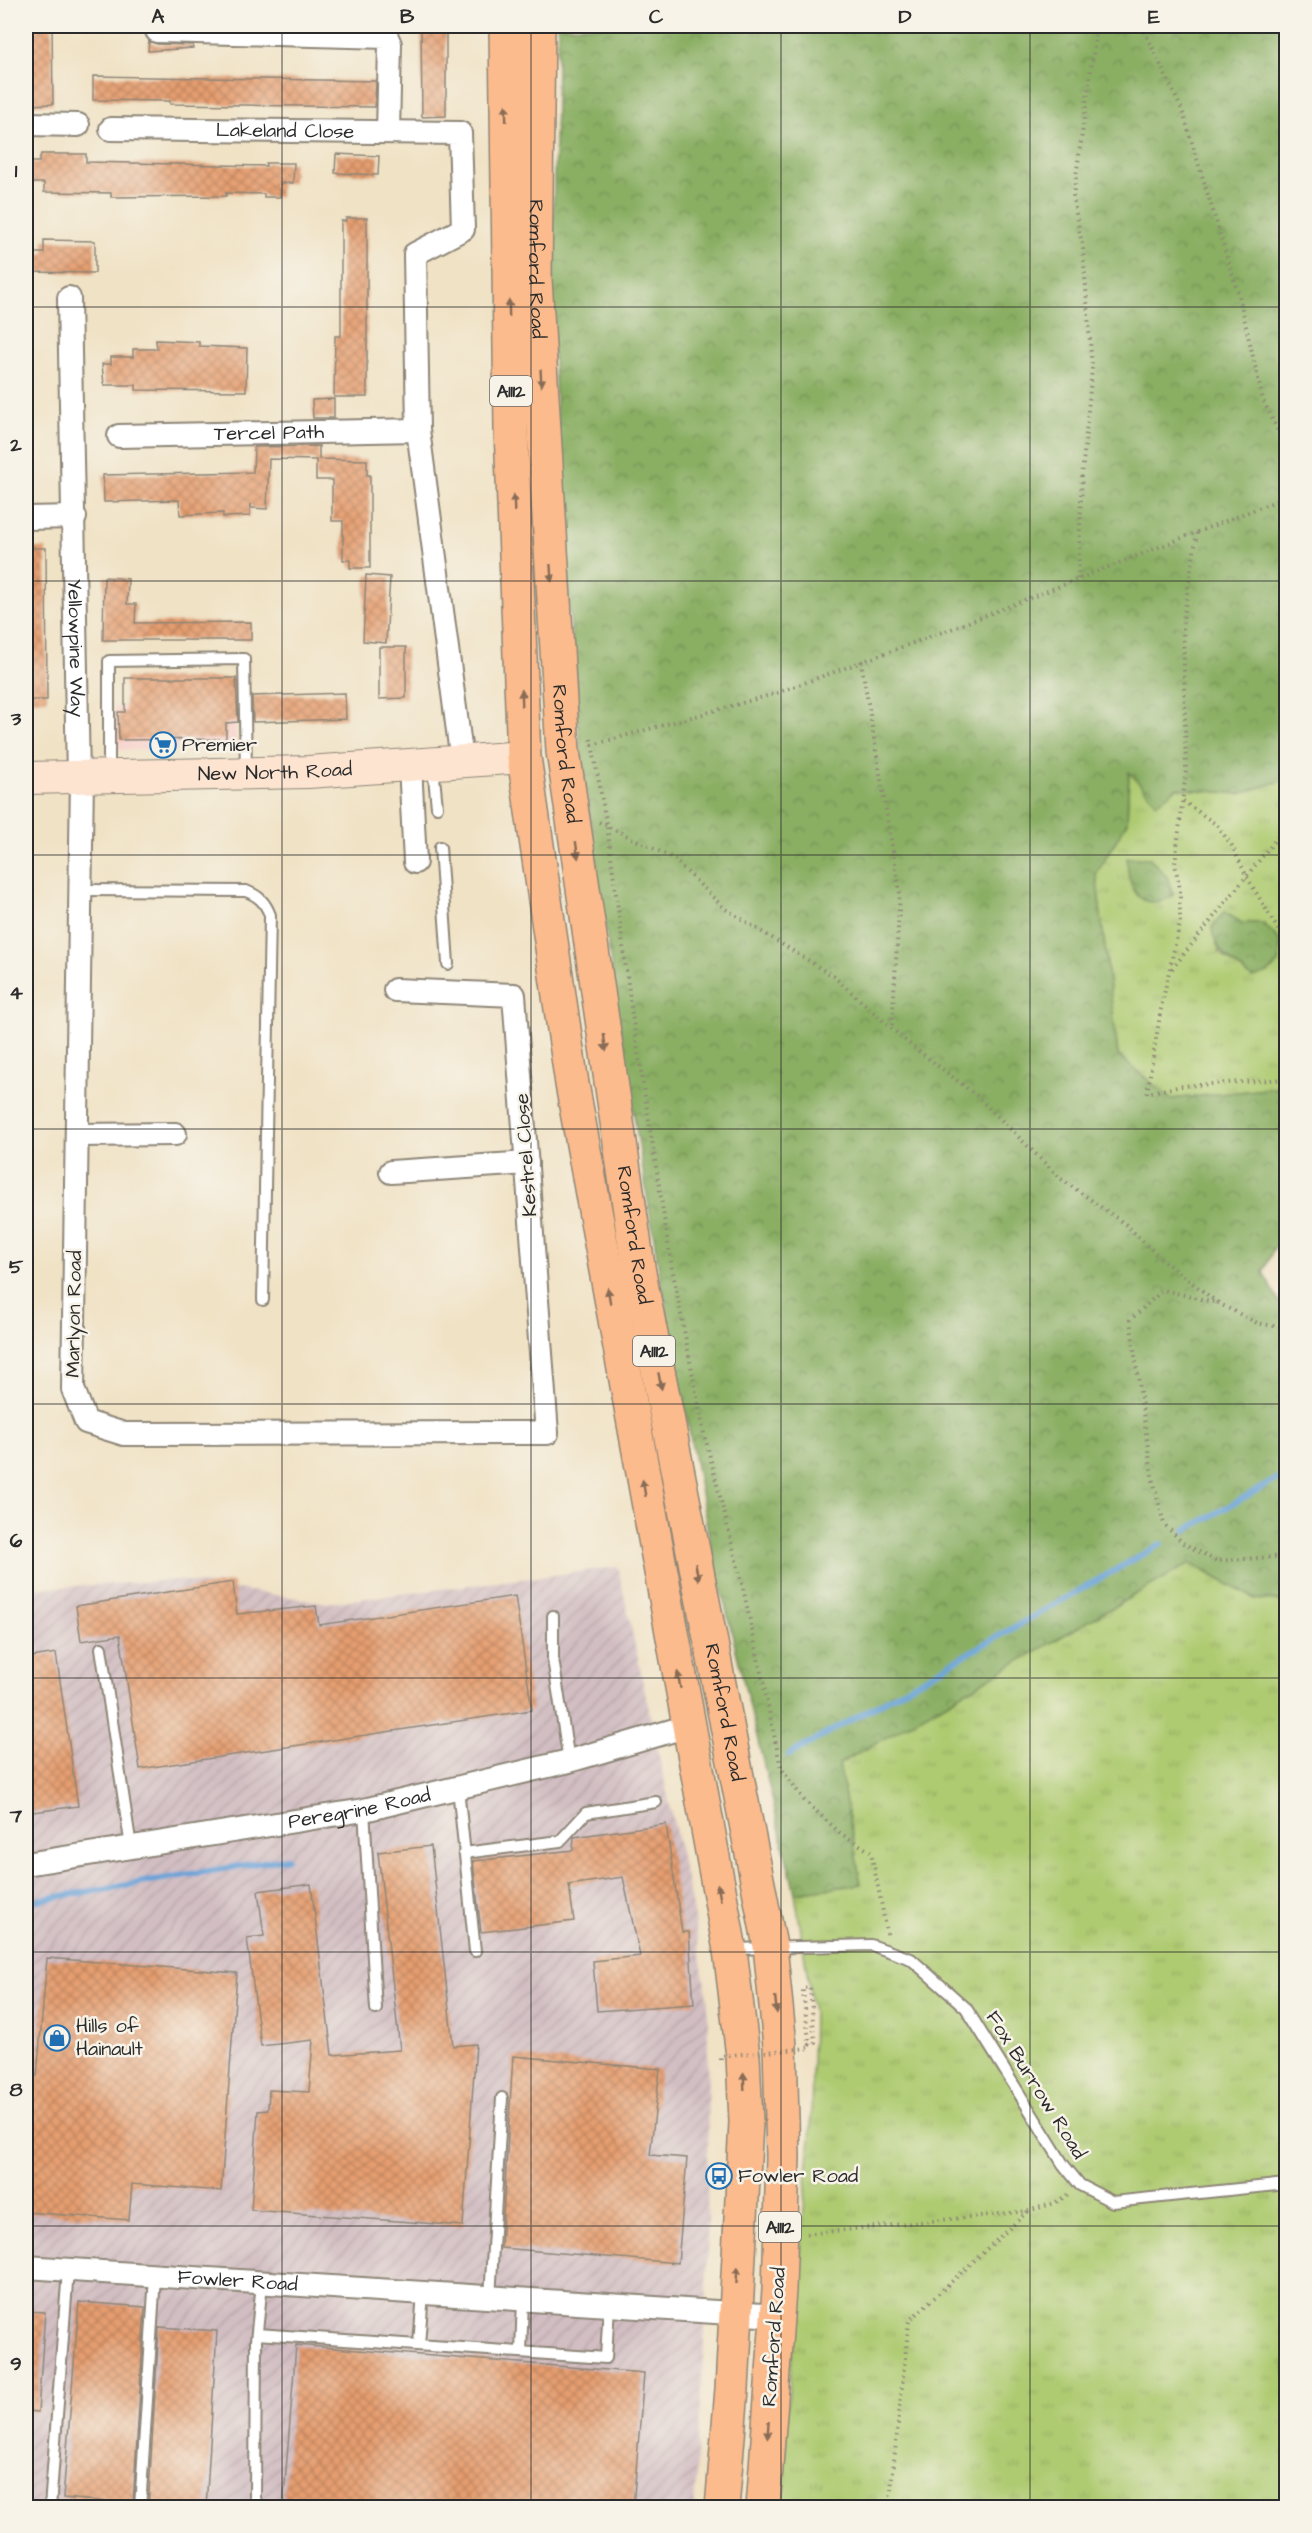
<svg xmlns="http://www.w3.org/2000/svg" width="1312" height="2533" viewBox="0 0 1312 2533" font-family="'Architects Daughter',sans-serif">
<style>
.built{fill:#f7d0ca}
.industrial{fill:url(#industrial-furrows)}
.grass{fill:url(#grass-tufts);stroke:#6c7b4e;stroke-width:1.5;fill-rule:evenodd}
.forest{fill:url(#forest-crowns);stroke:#5a6d47;stroke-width:1.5}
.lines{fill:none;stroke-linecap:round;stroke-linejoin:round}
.stream{stroke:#68a2d8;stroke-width:6}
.building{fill:url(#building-cross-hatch)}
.lane-casing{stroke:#8e8678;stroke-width:14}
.street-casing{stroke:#8e8678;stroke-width:26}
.secondary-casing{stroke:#8e8678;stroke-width:34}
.primary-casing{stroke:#8e8678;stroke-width:36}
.path{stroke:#8e8678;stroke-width:4;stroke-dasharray:1.5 4.5;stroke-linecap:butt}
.lane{stroke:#fff;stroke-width:10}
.street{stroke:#fff;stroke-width:22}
.secondary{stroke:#fde4d1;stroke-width:32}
.primary{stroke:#fbbb8c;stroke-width:33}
.path-bridge{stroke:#8e8678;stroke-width:4;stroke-dasharray:1.5 4.5;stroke-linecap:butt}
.oneway{fill:#896c57}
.grid{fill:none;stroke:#2b2b2b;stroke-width:1.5;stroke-opacity:0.55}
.labels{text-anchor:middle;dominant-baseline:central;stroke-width:5;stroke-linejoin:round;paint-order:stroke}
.shield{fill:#f7f3e8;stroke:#686764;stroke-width:1.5}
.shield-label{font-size:18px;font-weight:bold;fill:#2b2b2b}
.street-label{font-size:20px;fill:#2b2b2b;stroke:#f7f3e8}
.poi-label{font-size:20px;fill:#2b2b2b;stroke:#f7f3e8;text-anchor:start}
.neatline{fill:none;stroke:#2b2b2b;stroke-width:2}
.grid-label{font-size:20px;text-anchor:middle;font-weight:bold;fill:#2b2b2b}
</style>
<defs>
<pattern id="industrial-furrows" width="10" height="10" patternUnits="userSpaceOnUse" patternTransform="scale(1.5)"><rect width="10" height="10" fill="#d2bec2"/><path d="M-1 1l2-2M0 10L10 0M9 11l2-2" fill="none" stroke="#b4a3a7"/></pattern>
<pattern id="grass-tufts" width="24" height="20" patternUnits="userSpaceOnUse" patternTransform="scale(1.5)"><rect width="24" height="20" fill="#aecb71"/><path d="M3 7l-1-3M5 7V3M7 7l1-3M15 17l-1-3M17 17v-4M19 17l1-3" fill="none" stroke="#96ae62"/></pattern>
<pattern id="forest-crowns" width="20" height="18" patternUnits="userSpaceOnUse" patternTransform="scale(1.5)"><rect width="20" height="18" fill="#8aaf63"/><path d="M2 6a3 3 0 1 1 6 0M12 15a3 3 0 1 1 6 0" fill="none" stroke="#718f52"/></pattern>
<pattern id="building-cross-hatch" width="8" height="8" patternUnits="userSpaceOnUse" patternTransform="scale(1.5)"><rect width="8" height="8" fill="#e69e70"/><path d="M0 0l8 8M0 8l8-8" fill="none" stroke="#bb815c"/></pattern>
</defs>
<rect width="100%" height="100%" fill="#f7f3e8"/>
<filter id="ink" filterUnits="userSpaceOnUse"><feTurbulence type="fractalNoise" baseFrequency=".0167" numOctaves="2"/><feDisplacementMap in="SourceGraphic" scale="12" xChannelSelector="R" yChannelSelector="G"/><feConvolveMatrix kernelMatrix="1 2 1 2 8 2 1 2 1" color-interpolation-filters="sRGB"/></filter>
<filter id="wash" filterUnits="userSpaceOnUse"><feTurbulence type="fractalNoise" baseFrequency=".008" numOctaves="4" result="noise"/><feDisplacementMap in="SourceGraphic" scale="24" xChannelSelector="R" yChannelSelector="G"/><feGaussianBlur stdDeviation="1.35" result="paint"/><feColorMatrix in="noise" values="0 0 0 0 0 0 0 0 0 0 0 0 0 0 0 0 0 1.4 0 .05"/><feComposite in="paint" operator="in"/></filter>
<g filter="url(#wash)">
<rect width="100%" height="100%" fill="#f0e2c5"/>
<path class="built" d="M235 706 236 749 114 750V707Z"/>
<path class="industrial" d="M618 1567 692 1907 708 2003 707 2296 694 2507 26 2508V1589L178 1580 328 1603Z"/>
<path class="grass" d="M1129 772 1177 788 1240 794 1286 779V1087L1171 1099 1118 1055 1096 874 1127 822ZM1224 912 1242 923 1252 978 1220 953 1212 928Z
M1190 1563 1255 1599 1286 1602V2507L779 2508 811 2127 813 2012 795 1893 861 1884 839 1764Z"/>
<path class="forest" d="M558 26H1286V779L1240 794 1177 788 1157 803 1129 772 1127 822 1096 874 1118 1055 1171 1099 1286 1087V1224L1263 1272 1286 1315V1602L1255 1599 1190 1563 839 1764 861 1884 795 1893 711 1547 660 1275 619 1023 580 746 559 473 551 298Z
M1127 858H1150L1167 877 1173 895C1139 915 1128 888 1127 858Z
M1224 912 1242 923H1263L1281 942 1278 963 1268 973 1252 978C1234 963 1215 953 1212 928Z"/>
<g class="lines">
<path class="stream" d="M1186 1530 1286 1474
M789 1755 1161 1544
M26 1902 287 1858"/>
</g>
<g id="blocks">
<path class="building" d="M26 26H52L53 104 27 105Z
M421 26H446V116L422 117Z
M149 41 157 44 193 45V48L148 51Z
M93 76 376 81 375 107 170 104V101L93 100Z
M41 154H86V162L266 166V163H294L293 183H281L280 197H264V194L226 193V196L111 197V193L44 192V183H26V162H39Z
M336 154 379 156 378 175 335 173Z
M346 218H367V397H334L335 336H341V221H346Z
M44 240 95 241V273L26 272V253H44Z
M156 340 199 342V346L247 348 246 391 136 390V385H104L102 364H111V357H133V349H157Z
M334 399V418H313L312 400Z
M319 446V459L367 460V475H370V568H350V560H343V521H332V480H316V460L269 459 267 509 252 508 250 504V516L223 517V513L180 515 179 500 104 502 103 475 253 472 254 447Z
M26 548H46L47 700H27Z
M366 575 390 577 386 643 363 641Z
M104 577 128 579 127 604H136L135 623 251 622V640H103Z
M379 647H406V698L379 699Z
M125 678H236L238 722 226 723V739L119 740 118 712H125Z
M345 693 346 719 253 722 252 696Z
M233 1582 237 1614 316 1606 319 1625 515 1596 532 1710 140 1769 120 1635 81 1641 76 1606Z
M56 1653 78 1806 26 1813V1658Z
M666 1824 682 1932H689L694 2004 597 2011 593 1961 640 1956 623 1877 569 1885 574 1921 481 1932 473 1861 573 1850 574 1837Z
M431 1846 453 2046 476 2044 463 2226 251 2210 258 2111 268 2110 269 2090 309 2092 313 2040 261 2046 247 1938 264 1936 258 1891 311 1884 332 2055 400 2050 378 1852Z
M47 1958 237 1973 221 2191 132 2184 129 2220 26 2212V2075L37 2076Z
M513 2056 660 2069 650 2155 687 2158 678 2263 501 2248Z
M79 2302 145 2307 133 2504 63 2498Z
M26 2311 45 2312 38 2412 26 2411Z
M159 2327 217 2331 206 2508H148Z
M296 2345 644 2373 633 2508H283Z"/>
</g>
</g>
<g filter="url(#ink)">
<use href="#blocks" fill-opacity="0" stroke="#8e8678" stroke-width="1.5"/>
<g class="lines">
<g class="lane-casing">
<path id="lane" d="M433 767 437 807
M109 773V661L244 659 246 772
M440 847 448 964
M80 890 246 891C259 896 265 902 270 915L263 1300
M553 1616V1659L569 1761
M101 1648 131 1847
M458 1788 475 1951
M364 1810 376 2009
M464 1853 560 1841 586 1813 656 1802
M733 1949 871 1945 911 1959 966 2008 1063 2164 1080 2185 1113 2202 1286 2184
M490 2298 502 2098
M257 2334 606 2358 609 2305
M419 2345 423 2293
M521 2352 523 2300
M50 2508 68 2270
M140 2508 155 2276
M257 2508 255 2497 256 2341 262 2283"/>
</g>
<g class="street-casing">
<g id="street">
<path d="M157 31 387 37 390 44 388 132"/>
<path d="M26 124 78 125"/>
<path id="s1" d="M111 129 460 133 463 229 415 254 418 430 462 761"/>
<path id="s2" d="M69 298 78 777"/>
<path id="s3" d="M119 436 418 430"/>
<path d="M26 518 75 517"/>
<path d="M410 765 415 862"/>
<path d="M82 777 73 1389 86 1422 124 1434 547 1433 514 995 395 990"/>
<path d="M77 1135 175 1134"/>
<path d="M391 1172 527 1163"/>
<path id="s4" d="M26 1864 364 1810 569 1761 688 1726"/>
<path id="s5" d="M26 2267 777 2316"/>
</g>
</g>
<g class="secondary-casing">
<g id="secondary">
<path id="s6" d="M26 778 308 772 524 757"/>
</g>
</g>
<g class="primary-casing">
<g id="primary">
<path d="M506 26 511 429 524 757 572 1084 730 1950 743 2056 746 2122 732 2389 722 2508"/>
<path id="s7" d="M538 26 535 279 563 751 639 1273 770 1946 780 2046 783 2157 779 2290 763 2508"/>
</g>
</g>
<path class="path" d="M1142 26 1182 110 1239 296 1263 400 1286 448
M1278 26H1286
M1197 533 1183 620 1186 771 1175 864 1180 890V923L1162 1003 1147 1093 1182 1086 1286 1079
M1078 579 1082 475 1092 368 1083 249 1073 198 1097 26
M861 661 900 893 892 1028
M591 739 607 826 632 1014 672 1268 704 1433 744 1592 781 1768 804 1800 840 1833 871 1852 888 1937
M592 745 774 694 951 629 1276 501 1286 504
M1183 801 1217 825 1232 846 1247 877 1286 943
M599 822 673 858 724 908 833 976 908 1043 976 1095 1060 1178 1125 1224 1159 1257 1218 1303
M1172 969 1286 827
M1286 1328 1257 1323 1218 1303 1163 1290 1130 1320 1152 1476 1164 1524 1183 1543 1216 1561 1286 1556
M803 1992V1988L810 1987 815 2043 806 2046
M807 2234 1028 2211 1055 2203 1070 2193
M889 2508 909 2321 1028 2211"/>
<use href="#lane" class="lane"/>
<use href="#street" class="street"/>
<use href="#secondary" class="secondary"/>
<use href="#primary" class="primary"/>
<path class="path-bridge" d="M721 2060V2056L810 2048 803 1992"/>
</g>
<defs><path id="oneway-solid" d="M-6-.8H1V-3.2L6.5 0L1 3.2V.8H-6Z" transform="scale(1.5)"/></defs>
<g class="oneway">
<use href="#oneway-solid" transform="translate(506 113) rotate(-91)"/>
<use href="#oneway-solid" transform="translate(509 308) rotate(-91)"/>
<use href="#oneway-solid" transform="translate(541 378) rotate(87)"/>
<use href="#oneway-solid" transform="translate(514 503) rotate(-92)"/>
<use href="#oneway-solid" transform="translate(551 573) rotate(86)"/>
<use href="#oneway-solid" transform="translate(522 698) rotate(-92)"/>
<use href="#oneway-solid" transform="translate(577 850) rotate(82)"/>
<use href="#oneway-solid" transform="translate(605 1043) rotate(82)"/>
<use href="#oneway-solid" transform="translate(609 1296) rotate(-100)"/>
<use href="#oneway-solid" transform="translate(660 1381) rotate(79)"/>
<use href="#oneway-solid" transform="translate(644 1488) rotate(-100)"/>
<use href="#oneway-solid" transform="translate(697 1572) rotate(79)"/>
<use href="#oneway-solid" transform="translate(679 1680) rotate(-100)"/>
<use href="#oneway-solid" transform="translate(719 1892) rotate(-101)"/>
<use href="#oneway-solid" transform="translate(776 2005) rotate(84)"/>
<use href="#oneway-solid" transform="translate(744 2081) rotate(-92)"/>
<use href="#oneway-solid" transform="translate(737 2275) rotate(-86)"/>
<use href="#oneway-solid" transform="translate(768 2430) rotate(94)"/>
</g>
</g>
<path class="grid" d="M282 26V2508M531 26V2508M781 26V2508M1030 26V2508M26 307H1286M26 581H1286M26 855H1286M26 1129H1286M26 1404H1286M26 1678H1286M26 1952H1286M26 2226H1286"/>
<defs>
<g id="supermarket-ring" transform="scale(1.35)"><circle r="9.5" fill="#f7f3e8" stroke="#1f6fb2" stroke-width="1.5"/><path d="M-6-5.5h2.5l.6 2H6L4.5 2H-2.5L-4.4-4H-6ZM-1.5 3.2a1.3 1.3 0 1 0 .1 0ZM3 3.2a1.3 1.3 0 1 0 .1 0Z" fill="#1f6fb2"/></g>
<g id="shop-ring" transform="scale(1.35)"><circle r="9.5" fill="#f7f3e8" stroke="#1f6fb2" stroke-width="1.5"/><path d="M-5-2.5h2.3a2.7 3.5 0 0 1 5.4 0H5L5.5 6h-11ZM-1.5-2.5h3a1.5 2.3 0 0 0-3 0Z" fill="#1f6fb2"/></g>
<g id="bus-ring" transform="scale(1.35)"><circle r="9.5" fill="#f7f3e8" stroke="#1f6fb2" stroke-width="1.5"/><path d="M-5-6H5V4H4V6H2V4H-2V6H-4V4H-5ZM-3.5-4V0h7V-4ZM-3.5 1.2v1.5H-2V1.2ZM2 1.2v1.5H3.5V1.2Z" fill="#1f6fb2"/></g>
</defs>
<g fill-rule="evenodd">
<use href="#supermarket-ring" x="163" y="745"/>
<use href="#shop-ring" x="57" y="2038"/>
<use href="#bus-ring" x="719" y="2176"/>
</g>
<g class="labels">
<g class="shield">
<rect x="490" y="376" width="42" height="30" rx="4.5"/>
<rect x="633" y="1336" width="42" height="30" rx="4.5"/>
<rect x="759" y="2212" width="42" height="30" rx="4.5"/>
</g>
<g class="shield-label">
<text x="511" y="391">A1112</text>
<text x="654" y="1351">A1112</text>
<text x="780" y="2227">A1112</text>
</g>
<g class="street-label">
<text stroke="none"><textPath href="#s1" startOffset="174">Lakeland Close</textPath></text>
<text stroke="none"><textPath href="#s7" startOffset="243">Romford Road</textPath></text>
<text stroke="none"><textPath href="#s3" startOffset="150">Tercel Path</textPath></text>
<text stroke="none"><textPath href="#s2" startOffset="350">Yellowpine Way</textPath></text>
<text stroke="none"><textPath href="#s7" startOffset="729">Romford Road</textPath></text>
<text stroke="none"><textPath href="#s6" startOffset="249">New North Road</textPath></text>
<text transform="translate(526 1155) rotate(-94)">Kestrel Close</text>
<text stroke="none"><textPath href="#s7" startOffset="1215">Romford Road</textPath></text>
<text transform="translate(74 1314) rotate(-89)">Marlyon Road</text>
<text stroke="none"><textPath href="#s7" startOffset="1701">Romford Road</textPath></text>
<text stroke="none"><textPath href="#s4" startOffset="338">Peregrine Road</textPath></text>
<text transform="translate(1036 2085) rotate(58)">Fox Burrow Road</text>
<text stroke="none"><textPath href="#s5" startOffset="212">Fowler Road</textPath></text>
<text transform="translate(774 2337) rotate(-86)">Romford Road</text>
</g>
<g class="poi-label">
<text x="182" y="745">Premier</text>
<text x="76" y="2026">Hills of<tspan x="76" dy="23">Hainault</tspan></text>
<text x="738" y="2176">Fowler Road</text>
</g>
</g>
<rect width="1312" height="2533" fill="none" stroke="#f7f3e8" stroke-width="66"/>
<rect x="33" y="33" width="1246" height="2467" class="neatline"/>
<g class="grid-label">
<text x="158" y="23">A</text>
<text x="407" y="23">B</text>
<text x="656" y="23">C</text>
<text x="905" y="23">D</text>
<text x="1154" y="23">E</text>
<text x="16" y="177">1</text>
<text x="16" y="451">2</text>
<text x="16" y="725">3</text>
<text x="16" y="999">4</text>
<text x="16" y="1273">5</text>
<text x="16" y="1547">6</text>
<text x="16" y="1822">7</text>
<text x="16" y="2096">8</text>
<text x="16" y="2370">9</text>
</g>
</svg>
